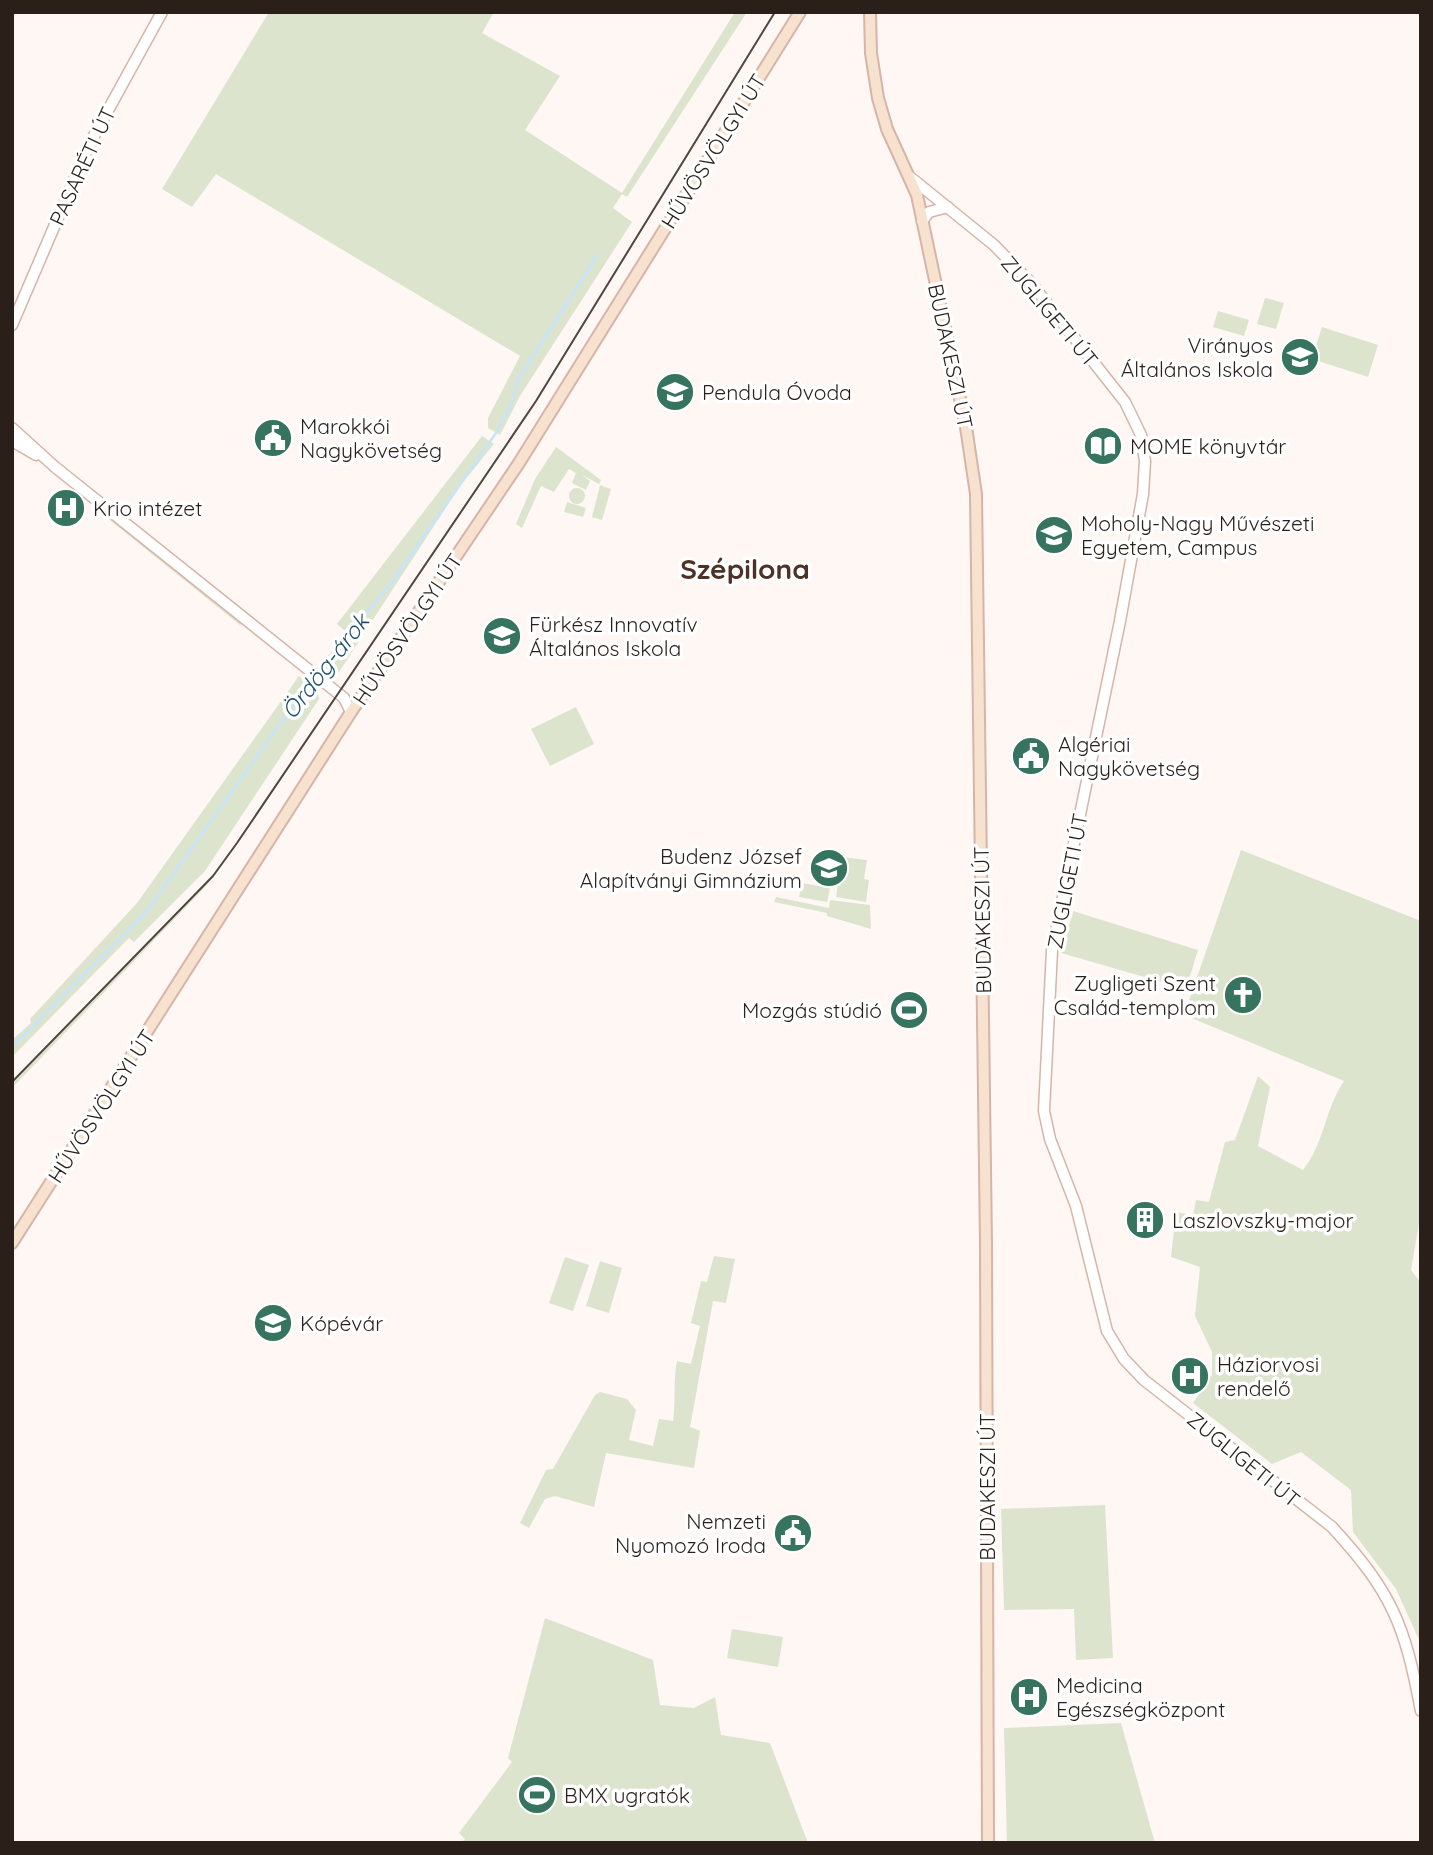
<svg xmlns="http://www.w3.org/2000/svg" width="1433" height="1855" viewBox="0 0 1433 1855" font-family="Quicksand,sans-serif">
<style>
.green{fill:#dce4ce}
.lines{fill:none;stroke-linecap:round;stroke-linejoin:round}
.stream{stroke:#c6e4fb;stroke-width:2.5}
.tertiary-casing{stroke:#d7b4a7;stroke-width:13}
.secondary-casing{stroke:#d7b4a7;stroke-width:14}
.tertiary{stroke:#fff;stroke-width:10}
.secondary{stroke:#f7e1cf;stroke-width:10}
.tram{stroke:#504540;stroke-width:2}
.labels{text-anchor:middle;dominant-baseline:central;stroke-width:7;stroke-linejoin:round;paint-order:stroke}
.street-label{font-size:21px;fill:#2b1f1a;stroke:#fff}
.poi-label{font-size:21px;fill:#2b1f1a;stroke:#fff;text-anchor:start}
.water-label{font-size:23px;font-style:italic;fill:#1e4e6e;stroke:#fff}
.district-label{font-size:28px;font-weight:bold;fill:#4d3227;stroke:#fff}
</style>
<rect width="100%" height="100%" fill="#fef7f4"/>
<path class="green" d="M269 12H494L482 33 560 76 525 130 622 193 735 12H747L627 197 622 194 613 208 632 222 520 396 500 435 488 428V418L520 356 216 174 192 207 162 189Z
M1265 298 1284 303 1276 329 1257 324Z
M1218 311 1249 320 1244 336 1213 327Z
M1322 327 1378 345 1368 377 1312 359Z
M482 436 494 444 460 486 337 675 321 666 350 635 337 624Z
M556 447 601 480 599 484 582 475 590 481 586 490 572 483 576 473 569 469 554 492 541 486 522 528 516 524 535 479Z
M600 485 611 489 602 520 592 517Z
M569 496a8 8 0 1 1 16 0a8 8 0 1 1-16 0Z
M567 502 586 508 583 517 564 512Z
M108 514 243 622 240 625 106 517Z
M299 676 317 690 319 699 205 871 134 942 129 938 12 1057V1040L31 1023 30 1019 137 903Z
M576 707 594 744 550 766 531 729Z
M1241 850 1421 921V1212L1411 1270 1421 1283V1644L1396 1589 1353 1532 1351 1490 1301 1452 1272 1464 1193 1403 1212 1375V1352L1195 1316 1200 1267 1171 1257 1176 1212 1193 1215 1196 1200 1209 1202 1225 1142 1235 1140 1258 1076 1270 1087 1258 1146 1303 1170C1324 1144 1325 1109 1344 1081L1184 1015Z
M842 857 867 860 864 879 869 880 866 902 836 897Z
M206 882 208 884 12 1088V1084Z
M802 883 830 888 827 902 799 897Z
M776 897 829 908 830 900 870 905 871 929 827 916V913L774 902Z
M1073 911 1198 950 1186 989 1061 953Z
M714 1256 735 1259 726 1303 713 1301 690 1427 700 1431 694 1468 606 1453 594 1507 555 1496 545 1499 529 1528 520 1523 546 1470 553 1469 595 1395 600 1392 627 1399 636 1410 629 1440 653 1446 659 1419 673 1421C676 1400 673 1381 677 1361L691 1364 700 1326 691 1323 701 1281 707 1282Z
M565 1257 589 1265 573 1311 549 1303Z
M600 1261 622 1268 609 1313 586 1306Z
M1105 1505 1113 1658 1076 1660 1074 1609 1004 1610 1001 1509Z
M545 1618 653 1660 660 1705 694 1708 715 1697 721 1735 770 1743 808 1843H461L465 1839 459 1833 512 1762 508 1758Z
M732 1629 783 1637 778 1667 727 1658Z
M1121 1723 1155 1843H1007L1004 1728Z"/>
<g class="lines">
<path class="stream" d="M12 1047 148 910 321 666 390 585 496 433 511 405 518 380 597 255"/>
<g class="tertiary-casing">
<path id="tertiary" d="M910 177 994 245 1031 283 1125 402 1141 435 1145 461 1143 494 1120 621 1052 950 1044 1111 1050 1139 1076 1206 1107 1331 1124 1359 1144 1380 1332 1527C1392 1592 1405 1625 1421 1711
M922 221 929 212 948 207
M12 325 90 143 162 12
M12 428 55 467 344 698 351 712
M12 441 36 455"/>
</g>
<g class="secondary-casing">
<path id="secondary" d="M870 12 871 53 878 98 887 129 917 195 966 427 976 494 986 1243 988 1843
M12 1243 351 712 519 463 800 12"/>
</g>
<use href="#tertiary" class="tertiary"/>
<use href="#secondary" class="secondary"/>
<path class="tram" d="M12 1082 213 876 237 843 536 401 775 12"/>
</g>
<defs>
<g id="school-disc" transform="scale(2.0125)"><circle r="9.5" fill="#37745f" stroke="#fff"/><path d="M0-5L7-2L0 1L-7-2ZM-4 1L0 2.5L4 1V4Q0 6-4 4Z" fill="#fff"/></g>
<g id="civic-disc" transform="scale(2.0125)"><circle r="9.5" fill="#37745f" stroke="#fff"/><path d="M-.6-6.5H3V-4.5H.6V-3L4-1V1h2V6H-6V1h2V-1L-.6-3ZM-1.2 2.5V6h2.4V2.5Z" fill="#fff"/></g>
<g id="library-disc" transform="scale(2.0125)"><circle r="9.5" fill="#37745f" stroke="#fff"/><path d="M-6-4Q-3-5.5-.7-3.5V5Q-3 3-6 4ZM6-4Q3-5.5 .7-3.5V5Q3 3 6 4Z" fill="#fff"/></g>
<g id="hospital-disc" transform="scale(2.0125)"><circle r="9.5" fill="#37745f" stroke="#fff"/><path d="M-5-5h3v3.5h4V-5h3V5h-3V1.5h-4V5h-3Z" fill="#fff"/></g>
<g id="university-disc" transform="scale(2.0125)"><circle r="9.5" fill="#37745f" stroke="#fff"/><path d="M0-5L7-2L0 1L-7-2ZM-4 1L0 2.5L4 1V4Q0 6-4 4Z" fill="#fff"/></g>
<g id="church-disc" transform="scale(2.0125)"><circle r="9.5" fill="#37745f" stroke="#fff"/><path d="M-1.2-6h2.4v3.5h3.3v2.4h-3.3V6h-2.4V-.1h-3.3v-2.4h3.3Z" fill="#fff"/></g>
<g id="stadium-disc" transform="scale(2.0125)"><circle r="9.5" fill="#37745f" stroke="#fff"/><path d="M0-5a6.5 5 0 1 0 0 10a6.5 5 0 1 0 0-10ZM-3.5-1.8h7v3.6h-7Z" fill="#fff"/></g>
<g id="building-disc" transform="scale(2.0125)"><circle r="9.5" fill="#37745f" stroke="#fff"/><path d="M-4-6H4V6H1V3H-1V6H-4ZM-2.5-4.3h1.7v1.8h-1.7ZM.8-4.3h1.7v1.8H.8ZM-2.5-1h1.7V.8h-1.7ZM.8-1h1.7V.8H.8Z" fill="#fff"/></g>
</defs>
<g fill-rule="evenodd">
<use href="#school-disc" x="1300" y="357"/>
<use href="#school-disc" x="675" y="392"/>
<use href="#civic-disc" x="273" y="438"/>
<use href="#library-disc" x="1103" y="446"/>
<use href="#hospital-disc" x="66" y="508"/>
<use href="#university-disc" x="1054" y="535"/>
<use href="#school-disc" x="502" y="636"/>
<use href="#civic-disc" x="1031" y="756"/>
<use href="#school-disc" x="829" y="868"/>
<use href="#church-disc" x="1243" y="995"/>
<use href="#stadium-disc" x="909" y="1010"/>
<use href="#building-disc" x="1145" y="1220"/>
<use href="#school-disc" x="273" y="1323"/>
<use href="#hospital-disc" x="1190" y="1376"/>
<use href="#civic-disc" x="793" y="1533"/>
<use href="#hospital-disc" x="1029" y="1697"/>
<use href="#stadium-disc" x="537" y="1795"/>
</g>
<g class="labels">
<g class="street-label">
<text transform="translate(713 151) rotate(-58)">HŰVÖSVÖLGYI ÚT</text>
<text transform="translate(82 166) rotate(-65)">PASARÉTI ÚT</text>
<text transform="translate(1050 311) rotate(50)">ZUGLIGETI ÚT</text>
<text transform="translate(951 356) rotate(78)">BUDAKESZI ÚT</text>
<text transform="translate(407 629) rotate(-56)">HŰVÖSVÖLGYI ÚT</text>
<text transform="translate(1067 881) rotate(-79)">ZUGLIGETI ÚT</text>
<text transform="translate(982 920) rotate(-91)">BUDAKESZI ÚT</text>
<text transform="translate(101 1106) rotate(-57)">HŰVÖSVÖLGYI ÚT</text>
<text transform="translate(1244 1459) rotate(39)">ZUGLIGETI ÚT</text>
<text transform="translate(987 1487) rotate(-90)">BUDAKESZI ÚT</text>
</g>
<g class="poi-label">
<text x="1273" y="345" text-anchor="end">Virányos<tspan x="1273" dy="24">Általános Iskola</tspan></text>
<text x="702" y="392">Pendula Óvoda</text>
<text x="300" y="426">Marokkói<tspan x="300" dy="24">Nagykövetség</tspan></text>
<text x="1130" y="446">MOME könyvtár</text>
<text x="93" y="508">Krio intézet</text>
<text x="1081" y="523">Moholy-Nagy Művészeti<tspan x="1081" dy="24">Egyetem, Campus</tspan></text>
<text x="529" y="624">Fürkész Innovatív<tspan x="529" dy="24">Általános Iskola</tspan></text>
<text x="1058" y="744">Algériai<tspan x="1058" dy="24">Nagykövetség</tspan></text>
<text x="802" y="856" text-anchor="end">Budenz József<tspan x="802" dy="24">Alapítványi Gimnázium</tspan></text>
<text x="1216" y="983" text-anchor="end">Zugligeti Szent<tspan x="1216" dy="24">Család-templom</tspan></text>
<text x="882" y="1010" text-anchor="end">Mozgás stúdió</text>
<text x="1172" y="1220">Laszlovszky-major</text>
<text x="300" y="1323">Kópévár</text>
<text x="1217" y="1364">Háziorvosi<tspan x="1217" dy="24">rendelő</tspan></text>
<text x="766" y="1521" text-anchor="end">Nemzeti<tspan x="766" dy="24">Nyomozó Iroda</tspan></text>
<text x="1056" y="1685">Medicina<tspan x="1056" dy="24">Egészségközpont</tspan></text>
<text x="564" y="1795">BMX ugratók</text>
</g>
<g class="water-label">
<text transform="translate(325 666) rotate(-52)">Ördög-árok</text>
</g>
<g class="district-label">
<text x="745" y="568">Szépilona</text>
</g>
</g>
<rect width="1433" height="1855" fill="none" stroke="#2b1f1a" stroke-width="28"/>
</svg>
